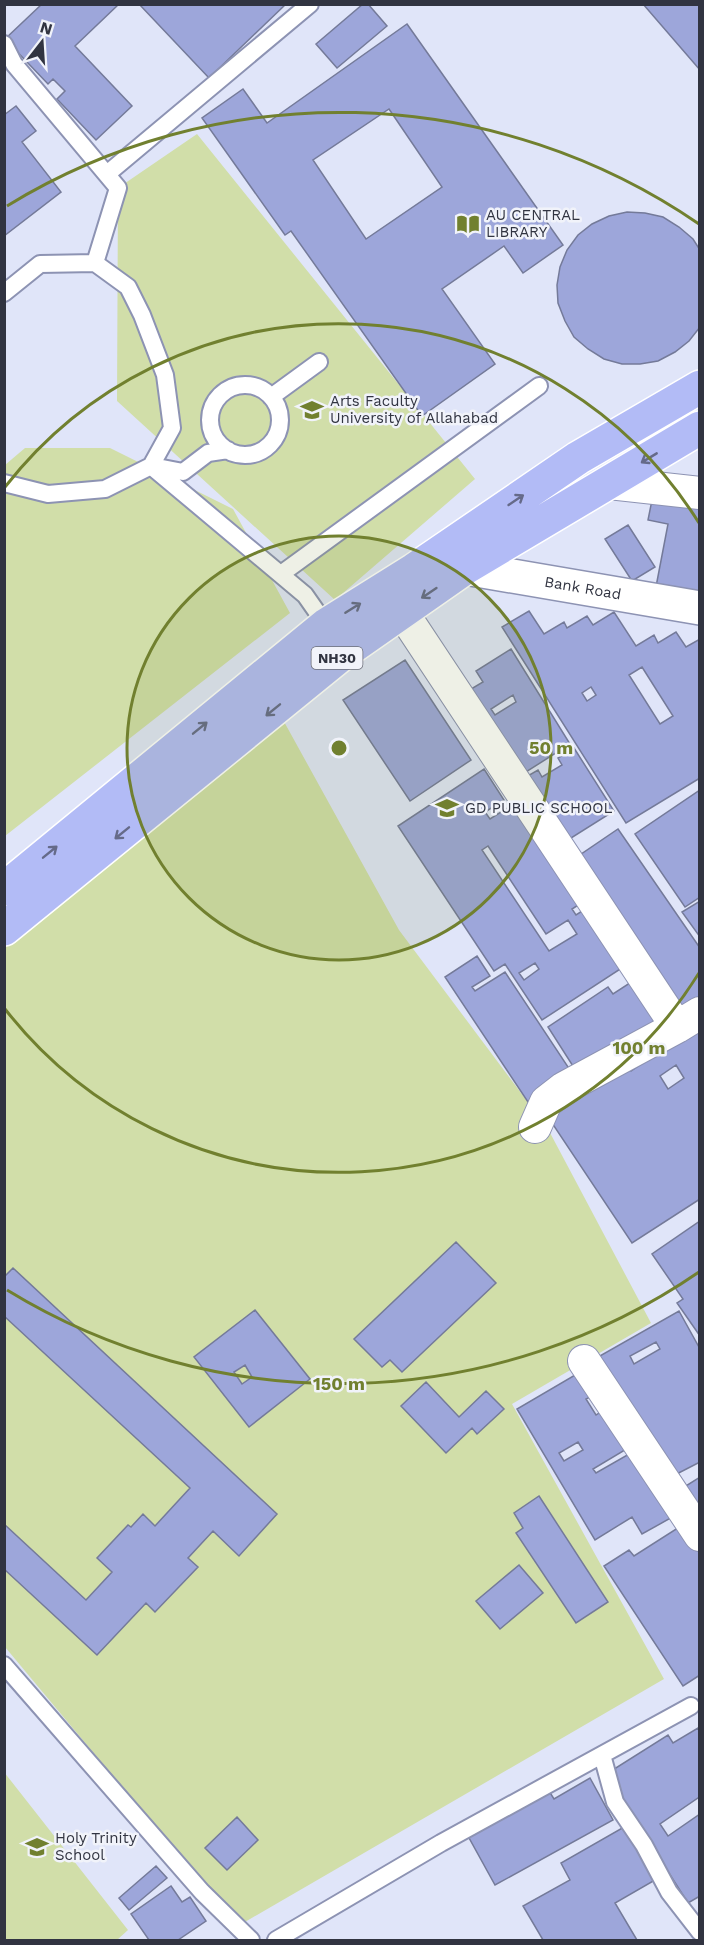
<svg xmlns="http://www.w3.org/2000/svg" width="704" height="1945" viewBox="0 0 704 1945" font-family="'Work Sans',sans-serif">
<style>
.green{fill:#d1dea9}
.building{fill:#9da6da;stroke:#747a99;stroke-width:1.5;fill-rule:evenodd}
.lines{fill:none;stroke-linecap:round;stroke-linejoin:round}
.service-casing{stroke:#8d93b3;stroke-width:20}
.minor-casing{stroke:#8d93b3;stroke-width:34}
.tertiary-casing{stroke:#8d93b3;stroke-width:36}
.trunk-casing{stroke:#fff;stroke-width:36}
.service{stroke:#fff;stroke-width:16}
.minor{stroke:#fff;stroke-width:32}
.tertiary{stroke:#fff;stroke-width:33}
.trunk{stroke:#b2bbf6;stroke-width:33}
.oneway{stroke:#656a89}
.ring{fill:none;stroke:#71802f;stroke-width:3}
.labels{text-anchor:middle;dominant-baseline:central;stroke-width:5;stroke-linejoin:round;paint-order:stroke}
.shield{fill:#f1f3fa;stroke:#6b6d78;stroke-width:1.5}
.shield-label{font-size:14px;font-weight:bold;fill:#313441}
.poi-label{font-size:15px;fill:#313441;stroke:#f1f3fa;text-anchor:start}
.street-label{font-size:15px;fill:#313441;stroke:#f1f3fa}
.centre{fill:#71802f;stroke:#f1f3fa;stroke-width:3}
.ring-label{font-size:18px;text-anchor:middle;font-weight:bold;fill:#71802f;stroke:#f1f3fa;stroke-width:5;stroke-linejoin:round;paint-order:stroke}
</style>
<rect width="100%" height="100%" fill="#e0e5f9"/>
<path class="green" d="M197 134 475 479 335 600 117 401 118 188Z
M25 448H110L233 509 290 613 5 836V465Z
M282 718 399 930 548 1129 651 1323 512 1404 664 1679 238 1926 5 1647 4 925Z
M4 1772 128 1930 117 1940H5Z"/>
<path class="building" d="M42 4H119L75 46 132 106 96 140 57 99 65 91 53 79 48 84 5 39Z
M139 4H286L209 78Z
M363 4H368L387 26 337 68 316 44Z
M643 4H700V70Z
M407 24 563 245 523 273 504 246 442 289 495 364 422 416 291 231 285 235 202 118 243 89 267 123ZM389 109 442 187 366 239 313 160Z
M16 106 36 131 22 142 61 192 4 236V115Z
M627 212 645 213 663 217 679 227 693 239 700 250V327L689 341 675 352 658 361 640 364H622L604 359 588 349 574 337 565 321 558 303 557 285 560 267 567 250 578 235 592 224 609 216Z
M652 500 700 509V600L655 592 668 524 648 520Z
M628 525 655 567 632 581 605 539Z
M529 611 544 634 564 622 567 628 587 616 593 625 614 612 636 646 654 635 658 643 676 632 686 647 700 639V778L626 823 502 627ZM642 667 673 716 660 724 629 675ZM591 687 596 695 587 701 582 693Z
M511 649 570 744 518 777 466 692 483 682 476 671ZM513 695 516 702 495 715 491 709Z
M405 660 471 760 410 801 343 700Z
M574 748 614 811 560 845 519 781 538 770 542 777 562 765 558 758Z
M484 769 504 800 485 812 490 819 523 798 589 898 572 909 576 915 593 904 631 962 542 1020 505 964 494 971 398 826ZM488 846 546 934 568 920 577 934 549 951 482 850ZM535 963 539 969 524 980 519 973Z
M700 790V897L685 907 635 834Z
M618 829 700 948V1007L680 1020 571 861Z
M700 901V937L682 912Z
M477 956 490 976 472 987 475 991 505 972 574 1076 530 1105 445 977Z
M639 977 670 1024 578 1074 548 1027 608 987 613 994Z
M700 1024V1199L632 1243 544 1111 623 1060 631 1071ZM676 1065 684 1078 668 1089 660 1076Z
M700 1221V1336L677 1303 683 1299 652 1254Z
M456 1242 496 1283 402 1372 390 1360 382 1367 354 1339Z
M13 1268 277 1514 239 1556 213 1531 188 1558 198 1567 155 1612 146 1603 97 1655 4 1569V1524L86 1600 112 1572 97 1558 128 1525 131 1527 143 1514 155 1526 190 1488 4 1316V1277Z
M255 1310 310 1379 249 1427 194 1357ZM245 1365 252 1377 242 1384 234 1372Z
M679 1311 700 1349V1462L667 1479 591 1361ZM656 1342 660 1349 634 1364 630 1356Z
M587 1368 676 1515 642 1534 632 1517 595 1540 517 1409ZM592 1396 602 1411 596 1415 586 1399ZM578 1442 583 1450 564 1461 559 1453ZM628 1448 631 1453 596 1473 593 1469Z
M426 1382 459 1417 486 1391 504 1409 477 1434 472 1428 446 1453 401 1406Z
M700 1477V1517L681 1489Z
M539 1496 608 1602 576 1623 516 1533 523 1528 514 1513Z
M684 1524 700 1548V1675L683 1686 604 1566 629 1550 634 1556Z
M519 1565 543 1593 500 1629 476 1601Z
M698 1728 700 1731V1800L698 1798 660 1824 668 1836 700 1814V1896L688 1903 609 1779 611 1771 668 1735 673 1743Z
M590 1778 613 1820 495 1885 468 1836 549 1791 554 1799Z
M237 1817 258 1840 227 1870 205 1848Z
M631 1823 662 1876 615 1903 637 1940H543L523 1906 570 1880 561 1863Z
M156 1866 167 1878 129 1910 119 1898Z
M171 1886 182 1902 190 1897 206 1921 178 1940H149L131 1914Z"/>
<g class="lines">
<g class="service-casing">
<path id="service" d="M4 44 14 64 118 188 95 263
M107 174 310 4
M4 293 40 264 95 263 128 287 142 315 165 375 172 428 151 466 105 489 48 494 4 483
M210 420a35 35 0 1 1 70 0a35 35 0 1 1-70 0Z
M271 397 319 362
M151 466 305 595 326 625
M152 466 183 472 208 453 228 450
M281 574 539 386
M4 1665 202 1892 251 1940
M602 1755 615 1802 644 1845 669 1892 700 1932
M276 1940 441 1843 691 1706"/>
</g>
<g class="minor-casing">
<path id="minor" d="M609 483 700 493
M402 612 677 1027
M535 1127 546 1102 564 1088 677 1027 700 1013
M584 1361 700 1535"/>
</g>
<g class="tertiary-casing">
<g id="tertiary">
<path id="s1" d="M453 554 465 568 700 608"/>
</g>
</g>
<g class="trunk-casing">
<path id="trunk" d="M4 889 326 625 414 570 578 458 700 387
M4 929 342 654 465 568 700 428"/>
</g>
<use href="#service" class="service"/>
<use href="#minor" class="minor"/>
<use href="#tertiary" class="tertiary"/>
<use href="#trunk" class="trunk"/>
</g>
<defs><path id="oneway-shaft" d="M-6 0H5M1.5-3L5.5 0L1.5 3" fill="none" stroke-width="1.6" stroke-linecap="round" stroke-linejoin="round" transform="scale(1.5)"/></defs>
<g class="oneway">
<use href="#oneway-shaft" transform="translate(649 458) rotate(149)"/>
<use href="#oneway-shaft" transform="translate(516 500) rotate(-34)"/>
<use href="#oneway-shaft" transform="translate(429 593) rotate(146)"/>
<use href="#oneway-shaft" transform="translate(353 608) rotate(-32)"/>
<use href="#oneway-shaft" transform="translate(273 710) rotate(141)"/>
<use href="#oneway-shaft" transform="translate(200 728) rotate(-39)"/>
<use href="#oneway-shaft" transform="translate(122 833) rotate(141)"/>
<use href="#oneway-shaft" transform="translate(50 852) rotate(-39)"/>
</g>
<circle cx="339" cy="748" r="212" fill="#71802f" fill-opacity=".12"/>
<g class="ring">
<circle cx="339" cy="748" r="212"/>
<path d="M699 973A424 424 0 0 1 5 1009M5 487A424 424 0 0 1 699 523"/>
<path d="M699 1272A636 636 0 0 1 7 1290M7 206A636 636 0 0 1 699 224"/>
</g>
<defs>
<g id="library-bare" transform="scale(1.8)"><path d="M-6-4Q-3-5.5-.7-3.5V5Q-3 3-6 4ZM6-4Q3-5.5 .7-3.5V5Q3 3 6 4Z" fill="#71802f" stroke="#f1f3fa" stroke-width="2.5" paint-order="stroke"/></g>
<g id="university-bare" transform="scale(1.8)"><path d="M0-5L7-2L0 1L-7-2ZM-4 1L0 2.5L4 1V4Q0 6-4 4Z" fill="#71802f" stroke="#f1f3fa" stroke-width="2.5" paint-order="stroke"/></g>
<g id="school-bare" transform="scale(1.8)"><path d="M0-5L7-2L0 1L-7-2ZM-4 1L0 2.5L4 1V4Q0 6-4 4Z" fill="#71802f" stroke="#f1f3fa" stroke-width="2.5" paint-order="stroke"/></g>
</defs>
<g fill-rule="evenodd">
<use href="#library-bare" x="468" y="224"/>
<use href="#university-bare" x="312" y="410"/>
<use href="#school-bare" x="447" y="808"/>
<use href="#school-bare" x="37" y="1847"/>
</g>
<g class="labels">
<rect class="shield" x="311.5" y="647" width="51" height="22" rx="4.5"/>
<g class="shield-label">
<text x="337" y="658">NH30</text>
</g>
<g class="poi-label">
<text x="486" y="215">AU CENTRAL<tspan x="486" dy="17">LIBRARY</tspan></text>
<text x="330" y="401">Arts Faculty<tspan x="330" dy="17">University of Allahabad</tspan></text>
<text x="465" y="808">GD PUBLIC SCHOOL</text>
<text x="55" y="1838">Holy Trinity<tspan x="55" dy="17">School</tspan></text>
</g>
<g class="street-label">
<text stroke="none"><textPath href="#s1" startOffset="138">Bank Road</textPath></text>
</g>
</g>
<circle cx="339" cy="748" r="9" class="centre"/>
<g class="ring-label">
<text x="551" y="754">50 m</text>
<text x="639" y="1054">100 m</text>
<text x="339" y="1390">150 m</text>
</g>
<rect width="704" height="1945" fill="none" stroke="#313441" stroke-width="12"/>
<g transform="translate(42 42) rotate(17)" stroke="#f1f3fa" stroke-width="4.5" paint-order="stroke">
<path d="M0-4.5L10 22L0 15L-10 22Z" fill="#313441"/>
<text y="-9" font-size="16" font-weight="bold" text-anchor="middle" fill="#313441">N</text>
</g>
</svg>
